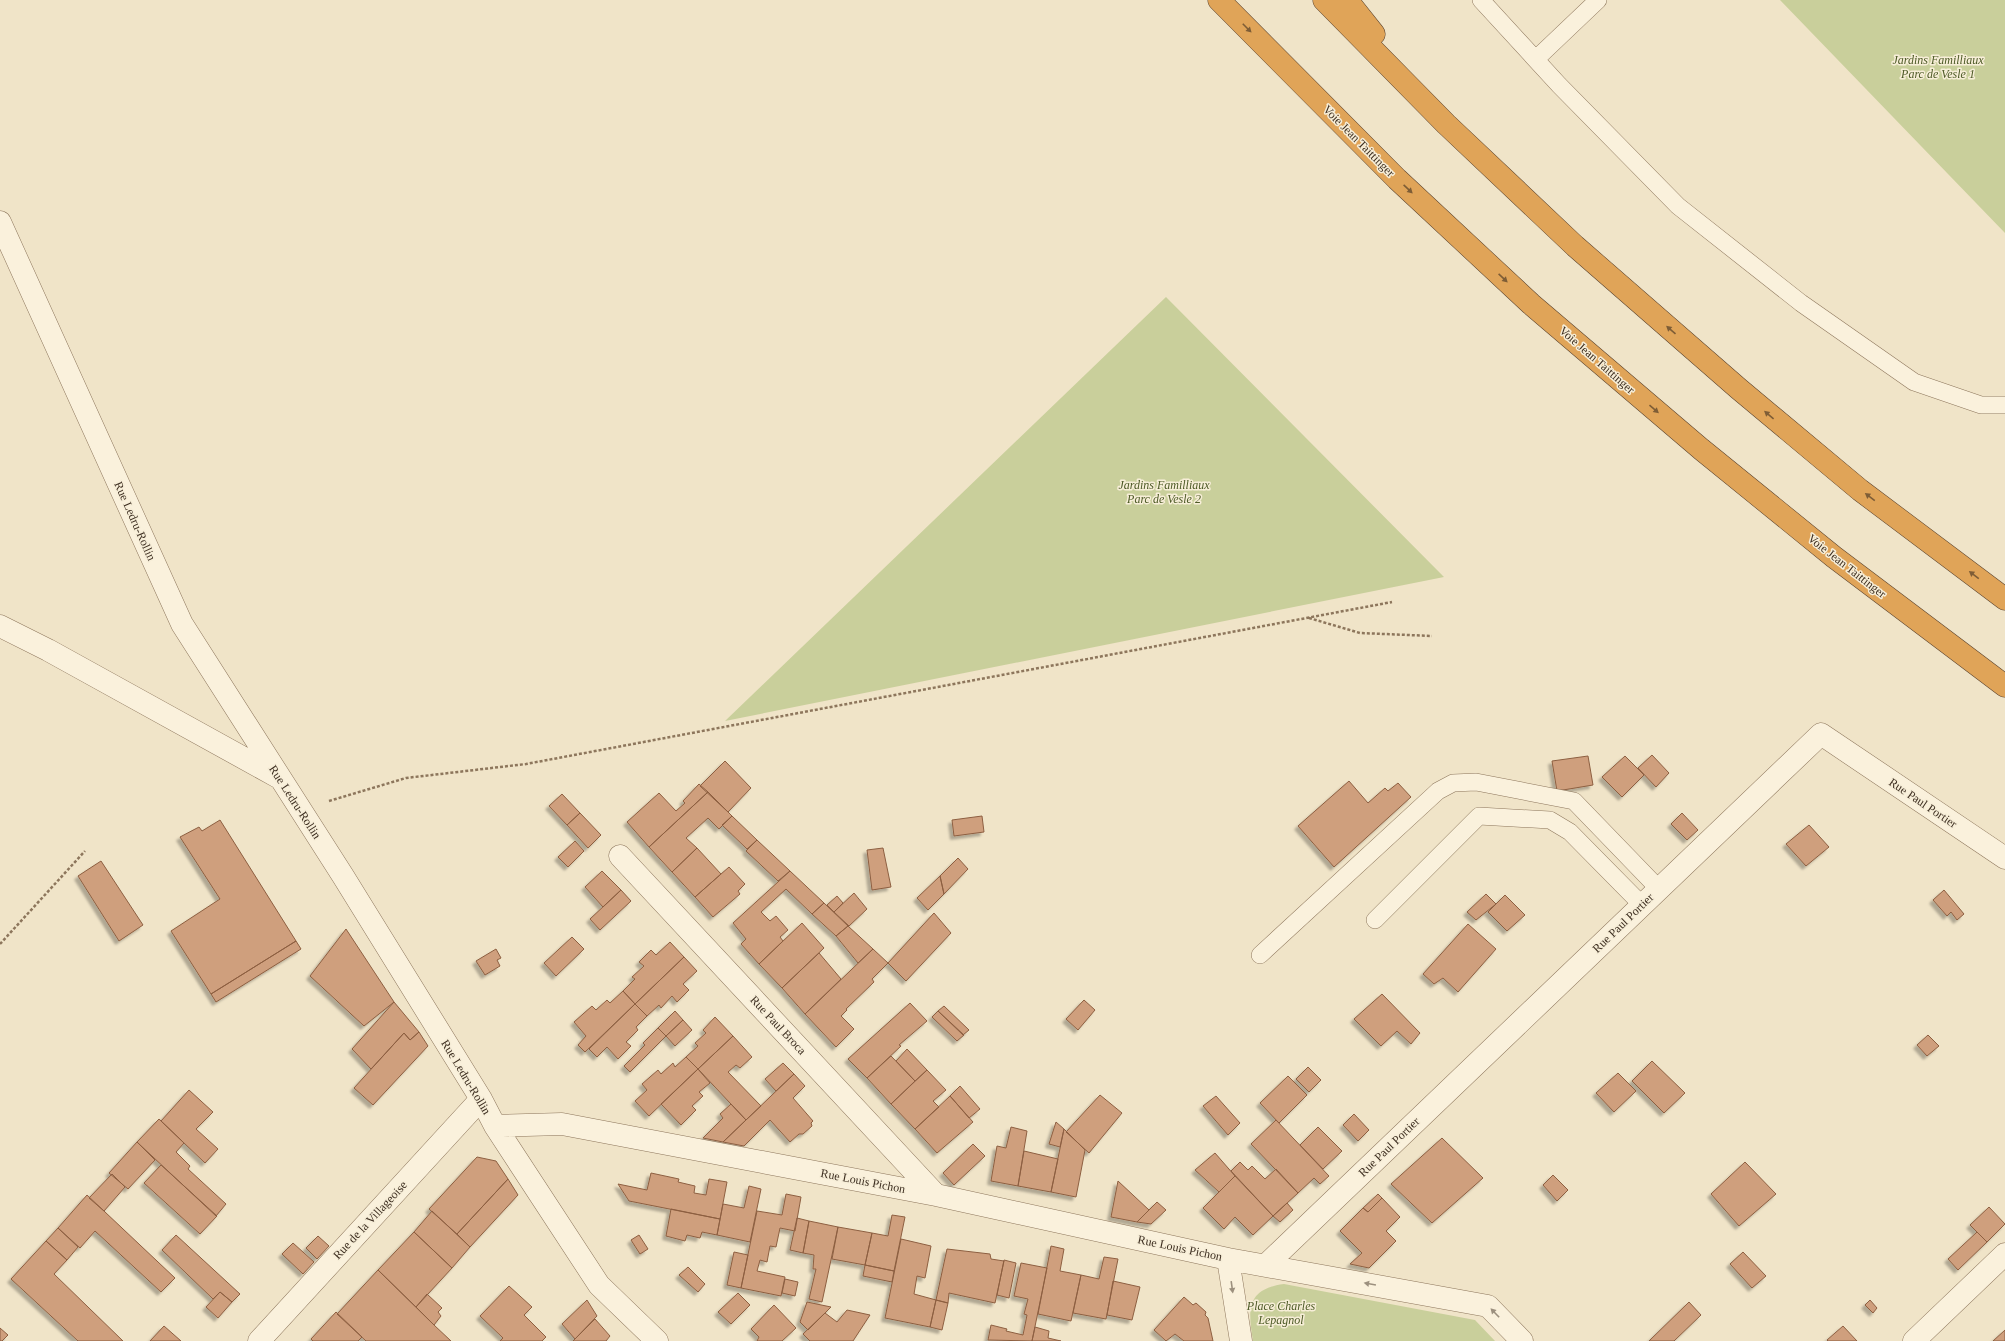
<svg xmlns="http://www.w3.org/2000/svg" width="2005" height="1341" viewBox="0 0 2005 1341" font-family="Georgia,serif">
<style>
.green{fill:#c9cf9b}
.building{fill:#cf9f7d;stroke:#8d5f41;filter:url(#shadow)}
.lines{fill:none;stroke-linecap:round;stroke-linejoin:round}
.lane-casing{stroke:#8d765c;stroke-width:18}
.street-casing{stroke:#8d765c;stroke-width:23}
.highway-casing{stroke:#5b4430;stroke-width:23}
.path{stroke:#8d765c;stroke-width:2.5;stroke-dasharray:3 2;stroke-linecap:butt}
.lane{stroke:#faf1dc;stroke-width:17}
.street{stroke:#faf1dc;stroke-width:22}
.highway{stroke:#e0a458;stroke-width:22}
.oneway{fill:#7e5d36}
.oneway2{fill:#9c907e}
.labels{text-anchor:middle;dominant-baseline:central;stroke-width:3;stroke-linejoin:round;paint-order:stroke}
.park-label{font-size:12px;font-style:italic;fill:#4d5a26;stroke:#f7eed8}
.street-label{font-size:12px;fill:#3d2e20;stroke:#f7eed8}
</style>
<defs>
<filter id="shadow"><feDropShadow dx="-3.5" dy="3.5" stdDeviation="1" flood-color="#0004"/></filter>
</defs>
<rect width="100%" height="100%" fill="#f0e4c8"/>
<path class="green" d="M1780 0H2005V233Z
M1166 297 1444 577 725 721Z
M1284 1284 1475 1320 1495 1341H1253C1248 1310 1246 1289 1284 1284Z"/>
<path class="building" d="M1652 755 1669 773 1656 787 1638 768Z
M1588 756 1593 785 1557 791 1552 761Z
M1625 756 1644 775 1622 797 1602 777Z
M725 761 751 788 728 812 700 786Z
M1349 781 1368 803 1385 788 1388 791 1398 783 1411 797 1334 867 1298 826Z
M699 784 708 792 649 847 627 822 659 793 676 811 685 803 683 801Z
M708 792 732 816 719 829 708 818 686 838 697 848 672 872 649 847Z
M562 794 580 813 567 825 549 806Z
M580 813 601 835 588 848 567 825Z
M1682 813 1698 830 1687 840 1671 824Z
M732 816 757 840 747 849 722 825Z
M982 816 984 832 954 836 952 820Z
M220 820 296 941 211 994 171 931 220 899 180 837 199 827 202 831Z
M1809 825 1829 847 1806 866 1786 844Z
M757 840 790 871 778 881 746 851Z
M575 841 584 851 568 867 558 857Z
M697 848 721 874 695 897 672 872Z
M883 848 891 887 872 890 867 850Z
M958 858 968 869 944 894 940 876Z
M101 861 143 925 119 941 78 876Z
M729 867 745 884 738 891 740 894 713 917 695 897Z
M602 871 621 890 603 907 585 887Z
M790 871 824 903 812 914 786 889 761 912 770 921 776 916 788 930 780 937 783 941 759 964 741 944 746 939 733 923Z
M940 876 944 894 928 910 917 898Z
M621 890 631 901 600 930 590 919Z
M1944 890 1964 914 1957 920 1951 912 1947 916 1933 900Z
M854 893 867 909 849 926 834 912Z
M1486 894 1496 904 1476 920 1467 912Z
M1505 895 1525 915 1507 931 1488 912Z
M837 896 843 903 834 912 827 905Z
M824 903 848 926 836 936 812 914Z
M934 913 951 933 906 981 888 963Z
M802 923 824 948 782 988 759 964Z
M1468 924 1496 949 1458 992 1443 978 1434 984 1423 974Z
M848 926 873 949 858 963 836 936Z
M346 929 394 1002 364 1026 310 976Z
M572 937 584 949 556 976 544 963Z
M296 941 301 949 216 1002 211 994Z
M670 942 684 957 635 1004 623 991 635 979 632 977 644 966 639 962 651 950 656 955Z
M496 949 501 958 497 960 500 966 485 975 476 961Z
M873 949 888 963 872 979 874 982 846 1009 847 1010 841 1016 854 1029 836 1047 805 1014Z
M819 953 841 979 805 1014 782 988Z
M684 957 697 971 683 984 689 990 677 1002 672 996 661 1008 659 1005 647 1016 635 1004Z
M623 991 635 1004 585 1052 578 1045 586 1036 574 1022 592 1006 596 1010 607 1000 610 1003Z
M1382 994 1420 1033 1411 1044 1397 1031 1381 1046 1354 1019Z
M1084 1000 1095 1010 1078 1030 1066 1019Z
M394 1002 419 1032 410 1040 404 1033 371 1069 352 1049Z
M910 1003 927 1021 899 1045 901 1046 867 1078 848 1059Z
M635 1004 647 1016 636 1027 638 1030 626 1042 631 1046 618 1059 607 1047 597 1057 589 1049Z
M944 1006 969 1030 963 1035 938 1011Z
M675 1011 683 1020 666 1036 658 1028Z
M938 1011 964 1035 957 1041 932 1017Z
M715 1017 733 1036 698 1069 686 1057 698 1046 695 1043 706 1033 703 1030Z
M683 1020 692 1030 675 1046 666 1036Z
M658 1028 666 1036 630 1072 624 1066 645 1045 643 1043Z
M419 1032 428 1046 373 1105 354 1088 404 1033 410 1040Z
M1928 1035 1939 1046 1927 1056 1917 1045Z
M733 1036 752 1057 740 1068 736 1065 728 1072 761 1106 746 1120 698 1069Z
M907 1049 927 1070 915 1081 896 1061Z
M891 1056 915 1081 891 1104 867 1078Z
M686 1057 698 1069 649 1116 635 1101 647 1090 642 1084 658 1070 661 1074 673 1063 675 1067Z
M1652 1061 1685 1093 1664 1113 1632 1081Z
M783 1063 794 1074 776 1091 765 1079Z
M1308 1067 1321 1080 1309 1092 1296 1079Z
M698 1069 710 1083 699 1092 703 1096 692 1106 696 1110 681 1125 661 1104Z
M927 1070 946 1090 933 1101 939 1107 915 1129 891 1104Z
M1618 1073 1636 1091 1614 1112 1596 1093Z
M794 1074 805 1086 793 1098 813 1121 811 1123 812 1126 803 1134H799L790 1142 770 1120 744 1146 723 1142Z
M1288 1076 1307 1095 1279 1123 1260 1103Z
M960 1086 980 1109 969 1118 950 1096Z
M189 1090 213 1112 196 1129 218 1149 205 1163 161 1121Z
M1100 1095 1122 1113 1089 1153 1066 1132Z
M950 1096 973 1122 937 1153 915 1129Z
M1216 1096 1240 1123 1228 1135 1203 1106Z
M731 1104 746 1120 723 1142 703 1138 723 1118 720 1114Z
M1354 1114 1369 1130 1358 1141 1343 1125Z
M159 1119 184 1143 176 1152 190 1166 188 1169 226 1204 216 1216 137 1142Z
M1276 1120 1329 1176 1320 1184 1314 1178 1298 1193 1251 1144Z
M1056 1122 1064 1129 1060 1147 1049 1144Z
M1011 1127 1027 1131 1018 1186 991 1181 997 1146 1006 1148Z
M1318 1127 1342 1151 1323 1169 1300 1145Z
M1064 1129 1085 1150 1076 1197 1051 1192Z
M1442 1138 1483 1178 1432 1223 1391 1184Z
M137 1142 155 1160 128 1189 109 1173Z
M973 1144 985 1156 954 1185 943 1173Z
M1024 1151 1058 1159 1051 1192 1018 1186Z
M1215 1153 1235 1176 1219 1192 1195 1170Z
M477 1157 496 1161 508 1179 457 1234 429 1209Z
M1240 1162 1248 1170 1252 1166 1265 1179 1276 1169 1298 1193 1273 1216 1231 1171Z
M1745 1162 1776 1194 1739 1226 1711 1194Z
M161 1165 217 1216 200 1234 144 1183Z
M651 1173 679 1179 678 1182 695 1186 694 1193 706 1195 709 1179 727 1182 720 1219 629 1201 618 1184 647 1190Z
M112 1174 125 1187 104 1211 89 1198Z
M1553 1175 1568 1190 1557 1201 1543 1185Z
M1235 1176 1273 1216 1253 1235 1235 1217 1224 1229 1203 1208Z
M508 1179 518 1195 470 1247 457 1234Z
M1118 1181 1149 1210 1137 1222 1111 1217Z
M749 1186 761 1189 750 1242 717 1235 723 1204 744 1208Z
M786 1194 801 1197 795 1231 780 1228 776 1247 770 1246 767 1262 760 1260 757 1271 785 1277 781 1296 741 1288 757 1211 782 1215Z
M1378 1194 1382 1198 1368 1212 1363 1208Z
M87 1195 175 1278 161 1292 95 1231 80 1248 58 1228Z
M1382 1198 1400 1217 1386 1231 1396 1241 1369 1268 1350 1264 1362 1253 1340 1231 1363 1208 1368 1212Z
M1157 1202 1166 1210 1151 1224 1137 1222Z
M1287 1203 1293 1210 1280 1222 1273 1216Z
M1989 1207 2005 1224 1987 1242 1970 1225Z
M671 1209 720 1219 717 1235 702 1232 700 1238 687 1235 685 1241 666 1236Z
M432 1211 470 1247 452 1268 414 1232Z
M892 1215 905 1217 894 1271 865 1265 872 1233 888 1236Z
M797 1218 809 1221 803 1253 790 1250Z
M809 1221 838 1227 822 1302 809 1299 816 1269H813L814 1255 803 1253Z
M838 1227 872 1233 865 1265 832 1259Z
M58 1228 78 1247 67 1260 46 1241Z
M414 1232 452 1268 416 1307 378 1270Z
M1977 1232 1987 1242 1958 1270 1948 1259Z
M176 1235 240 1294 232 1302 220 1292 213 1299 162 1250Z
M639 1235 648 1249 640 1254 631 1240Z
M318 1236 329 1246 317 1259 306 1248Z
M901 1239 931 1246 925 1278 917 1276 914 1294 936 1300 930 1327 885 1318Z
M46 1241 67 1260 54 1274 123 1341H78L11 1279Z
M293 1243 314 1262 303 1274 282 1254Z
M1051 1246 1064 1249 1060 1271 1081 1275 1071 1321 1038 1314Z
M947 1249 990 1254 991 1259 1004 1261 995 1303 949 1293 948 1303 936 1300Z
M734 1252 748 1255 741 1288 727 1285Z
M1743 1252 1766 1276 1752 1288 1730 1264Z
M1104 1257 1118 1259 1106 1319 1073 1313 1081 1275 1099 1279Z
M1004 1260 1016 1263 1009 1298 997 1295Z
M1021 1263 1047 1268 1032 1341 988 1340 991 1325 1007 1329 1006 1331 1023 1335 1027 1315 1024 1314 1028 1299 1014 1296Z
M865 1265 894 1271 892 1282 863 1276Z
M688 1267 705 1284 698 1292 679 1275Z
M378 1270 434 1325 451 1341H366L337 1314Z
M785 1279 798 1282 795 1296 782 1293Z
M1113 1281 1140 1287 1132 1320 1107 1315Z
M509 1286 532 1307 524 1315 546 1337 542 1341H500L503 1338 480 1316Z
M220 1292 232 1302 218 1318 206 1307Z
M738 1293 750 1305 731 1324 718 1312Z
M427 1294 442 1308 438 1312 441 1316 434 1325 416 1307Z
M1184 1297 1193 1305 1196 1303 1206 1312 1205 1315 1208 1318 1213 1341H1184L1175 1334 1166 1341 1154 1330Z
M587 1300 597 1316 575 1339 562 1324Z
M936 1300 948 1303 942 1330 930 1327Z
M1870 1300 1877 1308 1873 1313 1865 1305Z
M807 1302 831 1307 808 1330 800 1322Z
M1689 1302 1701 1315 1674 1341H1649Z
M774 1305 796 1328 782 1341H757L759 1337 751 1329Z
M847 1310 870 1315 853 1341H810L803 1334 825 1313 837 1322Z
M336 1312 362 1337 358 1341H313L311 1339Z
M595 1319 610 1336 606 1341H573Z
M164 1326 181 1341H150Z
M1843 1326 1857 1341H1828L1827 1340Z
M1035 1327 1049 1331 1048 1338 1061 1341H1032Z
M0 1328 8 1335 2 1341H0Z
M2005 1330V1341H1993Z"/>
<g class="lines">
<g class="lane-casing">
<path id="lane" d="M1481 0 1559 85 1678 206 1801 303 1914 382 1981 405H2005
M1536 59 1598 0
M1375 920 1479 816 1550 820 1570 832 1642 905
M1260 955 1438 791 1453 783 1476 782 1574 801 1659 889"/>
</g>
<g class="street-casing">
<path id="street" d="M0 222 182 624 343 876 481 1099 495 1126 599 1285 657 1341
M0 626 48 650 278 777
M620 856 936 1195
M495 1126 562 1124 936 1195 1228 1259
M1266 1265 1821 734 2005 858
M259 1341 481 1099
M1241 1341 1228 1259 1488 1306 1522 1341
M1914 1341 2005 1254"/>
</g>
<g class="highway-casing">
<path id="highway" d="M1219 0 1397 179 1531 304 1701 449 1834 557 2005 686
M1324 0 1446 124 1575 246 1739 389 1860 490 2005 599
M1347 0 1374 34"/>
</g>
<path class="path" d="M1309 618 1360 633 1432 636
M329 801 406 778 526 764 1392 602
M0 944 85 851"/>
<use href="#lane" class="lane"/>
<use href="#street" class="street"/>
<use href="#highway" class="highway"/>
</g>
<defs><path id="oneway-solid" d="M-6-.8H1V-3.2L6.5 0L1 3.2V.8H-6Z"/></defs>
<g class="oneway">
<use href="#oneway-solid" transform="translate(1247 28) rotate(45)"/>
<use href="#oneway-solid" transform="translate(1408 189) rotate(43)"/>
<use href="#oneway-solid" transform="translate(1503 278) rotate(43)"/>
<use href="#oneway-solid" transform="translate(1671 330) rotate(-139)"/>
<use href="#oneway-solid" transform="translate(1654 409) rotate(41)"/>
<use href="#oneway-solid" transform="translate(1769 415) rotate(-140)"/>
<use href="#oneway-solid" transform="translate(1870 497) rotate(-143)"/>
<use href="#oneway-solid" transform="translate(1974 575) rotate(-143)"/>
</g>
<g class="oneway2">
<use href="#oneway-solid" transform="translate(1370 1284) rotate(-170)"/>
<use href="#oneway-solid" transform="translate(1232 1287) rotate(82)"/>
<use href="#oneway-solid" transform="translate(1495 1313) rotate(-134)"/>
</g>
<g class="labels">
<g class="park-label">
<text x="1938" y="60">Jardins Familliaux<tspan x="1938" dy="14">Parc de Vesle 1</tspan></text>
<text x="1164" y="485">Jardins Familliaux<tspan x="1164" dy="14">Parc de Vesle 2</tspan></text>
<text x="1281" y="1306">Place Charles<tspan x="1281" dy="14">Lepagnol</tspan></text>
</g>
<g class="street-label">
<text transform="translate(1359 141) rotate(45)">Voie Jean Taittinger</text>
<text transform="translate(1597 360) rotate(41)">Voie Jean Taittinger</text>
<text transform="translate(135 521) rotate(66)">Rue Ledru-Rollin</text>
<text transform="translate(1847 566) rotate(38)">Voie Jean Taittinger</text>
<text transform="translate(295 802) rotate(57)">Rue Ledru-Rollin</text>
<text transform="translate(1923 803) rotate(34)">Rue Paul Portier</text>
<text transform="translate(1623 923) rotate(-44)">Rue Paul Portier</text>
<text transform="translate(778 1025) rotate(47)">Rue Paul Broca</text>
<text transform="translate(466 1077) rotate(59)">Rue Ledru-Rollin</text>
<text transform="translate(1389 1147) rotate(-44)">Rue Paul Portier</text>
<text transform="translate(863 1181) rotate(11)">Rue Louis Pichon</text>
<text transform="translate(370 1220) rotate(-47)">Rue de la Villageoise</text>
<text transform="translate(1180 1248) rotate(12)">Rue Louis Pichon</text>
</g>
</g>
</svg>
